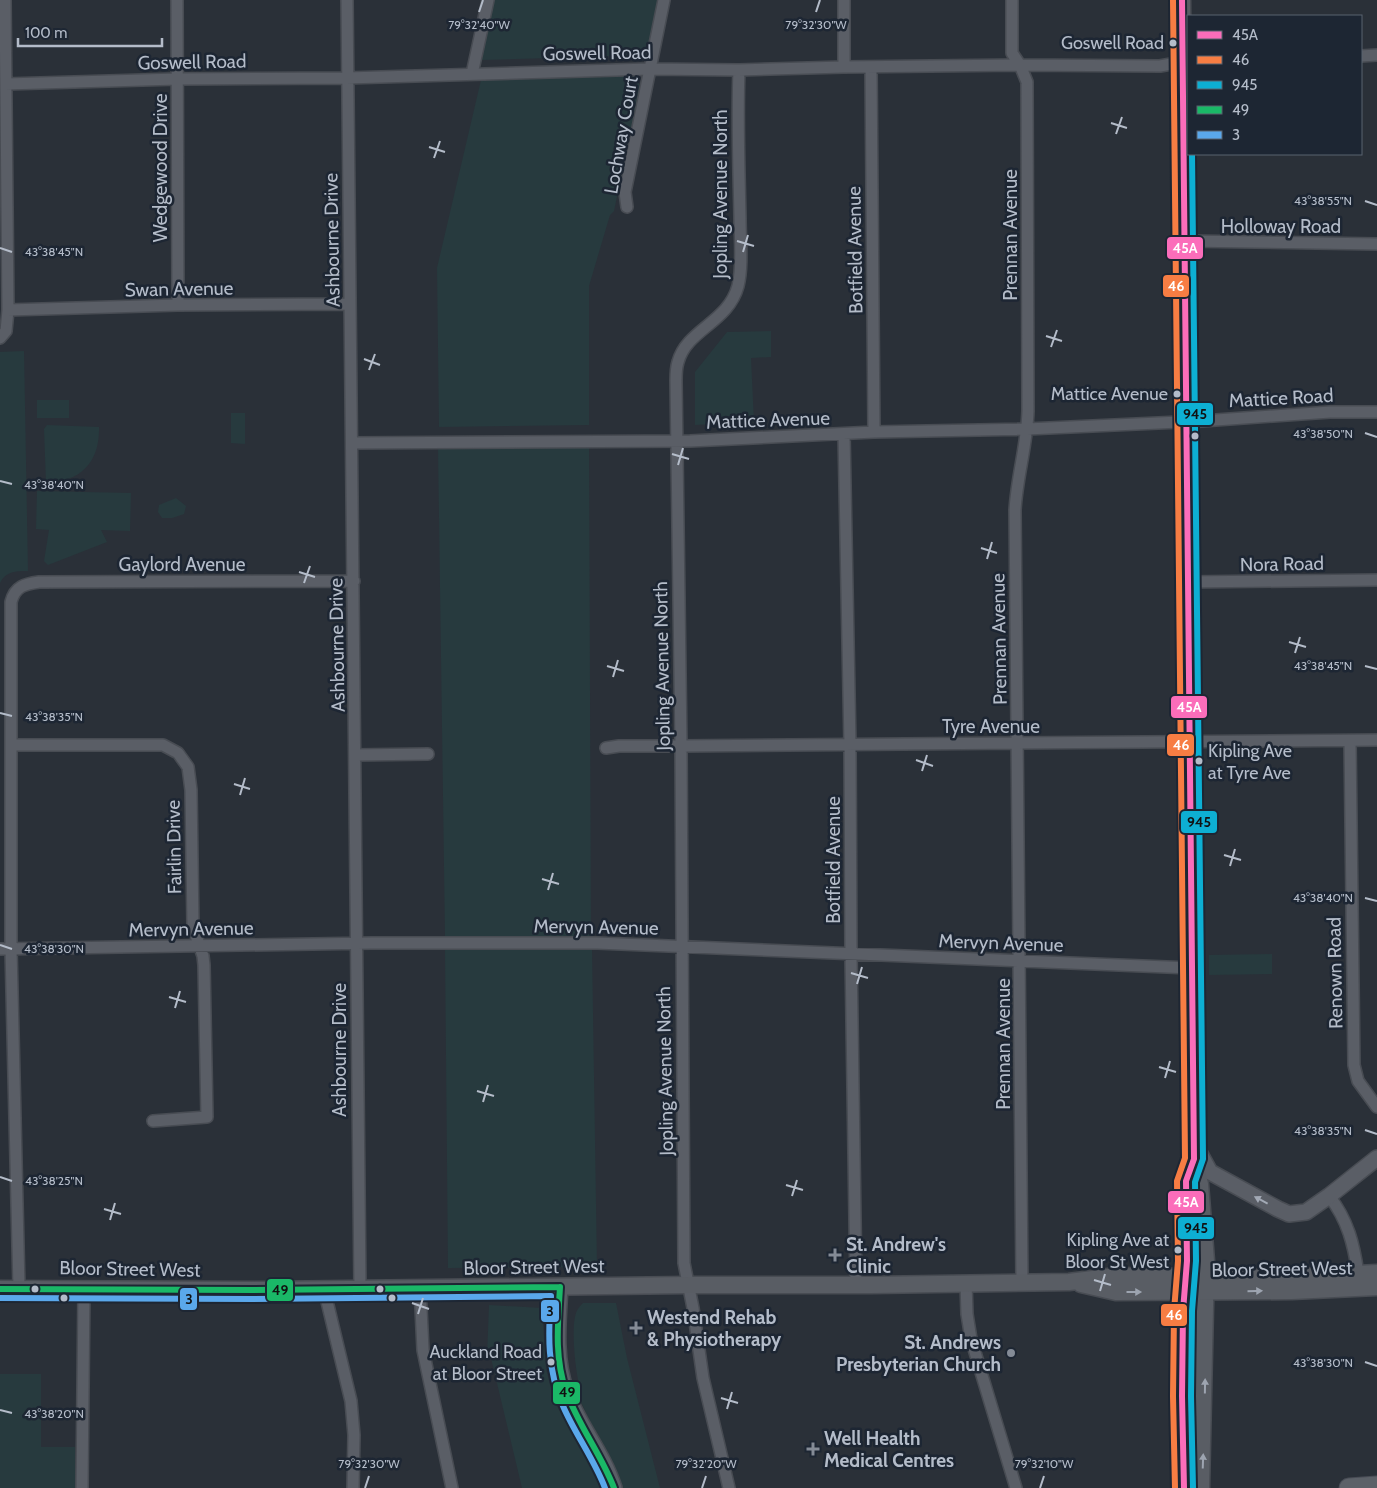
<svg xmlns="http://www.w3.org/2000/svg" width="1377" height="1488" viewBox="0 0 1377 1488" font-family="Cabin,sans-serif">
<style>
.green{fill:#273a3e}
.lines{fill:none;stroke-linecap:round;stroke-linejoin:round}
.minor-casing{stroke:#484c53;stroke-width:14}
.tertiary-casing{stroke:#484c53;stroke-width:18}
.secondary-casing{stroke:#484c53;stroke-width:19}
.primary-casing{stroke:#484c55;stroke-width:21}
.minor{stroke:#5a5e66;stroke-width:11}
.tertiary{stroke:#5a5e66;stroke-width:15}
.secondary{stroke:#595d64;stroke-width:16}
.primary{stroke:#5c6168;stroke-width:19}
.bus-1-casing{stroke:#1d2633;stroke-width:10}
.bus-2-casing{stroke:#1d2633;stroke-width:10}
.bus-3-casing{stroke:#1d2633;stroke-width:10}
.bus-4-casing{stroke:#1d2633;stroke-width:10}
.bus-5-casing{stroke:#1d2633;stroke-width:10}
.bus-1{stroke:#fb6dba;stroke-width:6}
.bus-2{stroke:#f77d43;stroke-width:6}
.bus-3{stroke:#0dafd3;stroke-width:6}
.bus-4{stroke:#1ab867;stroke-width:6}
.bus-5{stroke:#5aa8eb;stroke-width:6}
.oneway{fill:#a2a9b5}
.oneway2{fill:#9da4b0}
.ticks{fill:none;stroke:#b4bcc9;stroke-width:2}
.bus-dot{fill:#b4bcc9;stroke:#1d2633;stroke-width:2}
.poi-dot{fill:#848b96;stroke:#1d2633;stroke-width:2}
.labels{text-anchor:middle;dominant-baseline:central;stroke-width:5;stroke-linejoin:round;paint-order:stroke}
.bus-label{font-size:18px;fill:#b4bcc9;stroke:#1d2633;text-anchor:end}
.street-label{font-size:19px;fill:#b4bcc9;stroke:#1d2633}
.poi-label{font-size:19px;font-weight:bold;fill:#b4bcc9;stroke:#1d2633;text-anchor:start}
.ticks-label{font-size:12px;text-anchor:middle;fill:#b4bcc9;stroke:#1d2633;stroke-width:5;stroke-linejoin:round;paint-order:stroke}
.line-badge{stroke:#1d2633;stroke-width:2}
.badge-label{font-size:14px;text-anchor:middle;font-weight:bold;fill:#fff}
.pale-badge-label{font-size:14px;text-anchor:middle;font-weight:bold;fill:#111}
</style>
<rect width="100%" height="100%" fill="#2a3038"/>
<path class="green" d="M494 0H658L647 55 481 60Z
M632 75 637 80 640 86 614 211 610 215 589 286V425L439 427 437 268 481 80Z
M771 331V357L751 358 754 422 695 425V372L727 332Z
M24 351 28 571C16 571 6 571 0 583V352Z
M37 400H69V418H37Z
M231 413H245V444L231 443Z
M47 425 99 427C100 462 81 482 46 483L44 429Z
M589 444 591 936H445L438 447Z
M37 491 131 493 130 531 101 530 107 542 48 565 44 561 49 530 36 529Z
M176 498 186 506 184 514 172 518H162L158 512 159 505Z
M445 949H592L597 1267 448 1268Z
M1272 954V974L1209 975V955Z
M583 1303H616L627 1358 660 1488H621L580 1400 574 1386 579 1384C575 1368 571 1327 576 1313 578 1308 580 1306 583 1303Z
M489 1305 542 1308 546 1369 554 1401 603 1488H522L491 1358 487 1357Z
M0 1374H41V1447H75V1488H0Z"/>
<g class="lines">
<g class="minor-casing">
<path id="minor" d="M177 0 178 305
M347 0 360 1289
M844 0V67
M1012 0V53L1020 65 1027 82 1028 411C1027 445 1017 476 1015 510L1022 1282
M1361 56 1377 55
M871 67 874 432
M472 74 488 0
M6 84 177 79 347 78 650 69 739 70 844 67 1020 65 1160 66 1188 61
M627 207 625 192 664 0
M1185 241 1377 244
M8 310 178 305 350 304
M0 338 6 331 8 310 5 0
M844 434 850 745 851 955 856 1285
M352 443 690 441 874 432 1027 429 1202 421 1330 412H1377
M1188 582 1377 580
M1350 741 1354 1065 1358 1081 1377 1107
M12 745H163L178 753 188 767 191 790 193 927 203 956 204 965 207 1117 153 1121
M606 748 619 746H681L1377 740
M356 755 428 754
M0 949 372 943H597L1191 968
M1329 1196C1348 1220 1354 1245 1358 1274
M966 1283 967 1314 971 1339 1016 1488
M19 1288 11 949V602C15 586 25 584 39 582L354 581
M420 1288 423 1350 452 1488
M324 1289 351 1401 354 1435 353 1488
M82 1488 84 1288
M729 1488 703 1378 693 1308 684 1263 681 746 676 381C676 374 676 368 678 362 687 329 728 323 738 286 743 266 740 239 740 218 739 168 737 119 739 70"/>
</g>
<g class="tertiary-casing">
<path id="tertiary" d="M1195 1139 1199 1152 1210 1172 1278 1209 1289 1214 1306 1212 1329 1196 1377 1158
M560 1287C558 1321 554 1358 566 1391 578 1425 603 1453 614 1488"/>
</g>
<g class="secondary-casing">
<path id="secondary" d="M1182 0 1192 1127 1194 1159 1200 1184 1206 1261 1201 1488
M1081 1284 1116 1292 1292 1291 1377 1287
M0 1289 266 1290 688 1285H872L1069 1282 1116 1276 1276 1278 1377 1273
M1184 1488 1182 1396 1183 1311 1187 1261 1186 1181 1194 1159"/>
</g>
<g class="primary-casing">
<path id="primary" d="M1349 1488 1377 1486"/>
</g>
<use href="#minor" class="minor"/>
<use href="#tertiary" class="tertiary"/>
<use href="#secondary" class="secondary"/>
<use href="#primary" class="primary"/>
<g class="bus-1-casing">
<path id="bus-1" d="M1182 0 1194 1159 1186 1181 1187 1261 1183 1311 1182 1396 1184 1488"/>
</g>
<g class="bus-2-casing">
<path id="bus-2" d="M1173 0 1185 1158 1177 1181 1178 1261 1174 1311 1173 1396 1175 1488"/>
</g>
<g class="bus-3-casing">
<path id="bus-3" d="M1192 154 1203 1159 1195 1182 1196 1261 1192 1311 1191 1396 1193 1488"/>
</g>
<g class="bus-4-casing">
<path id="bus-4" d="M560 1287C558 1322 554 1357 566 1391 578 1425 601 1454 614 1488
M0 1289 251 1290 560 1287"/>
</g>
<g class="bus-5-casing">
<path id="bus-5" d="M0 1298 251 1299 551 1296C548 1334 547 1370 563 1406 575 1434 594 1459 605 1488"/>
</g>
<use href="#bus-1" class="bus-1"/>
<use href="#bus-2" class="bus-2"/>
<use href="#bus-3" class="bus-3"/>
<use href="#bus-4" class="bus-4"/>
<use href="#bus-5" class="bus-5"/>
</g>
<defs><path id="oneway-solid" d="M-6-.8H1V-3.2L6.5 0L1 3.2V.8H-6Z" transform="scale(1.25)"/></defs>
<use class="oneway" href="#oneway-solid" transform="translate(1261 1200) rotate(-152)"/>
<g class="oneway2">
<use href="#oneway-solid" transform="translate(1255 1291) rotate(-1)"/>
<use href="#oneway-solid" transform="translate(1134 1292)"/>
<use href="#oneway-solid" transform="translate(1205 1386) rotate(-89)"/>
<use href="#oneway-solid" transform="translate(1203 1461) rotate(-88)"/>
</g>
<path class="ticks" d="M479 12 483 0M816 12 820 0M1111 123 1127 128M1116 134 1122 117M429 147 445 152M434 158 440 141M1365 201 1377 205M737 241 754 246M0 248 12 252M743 252 748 235M1046 336 1062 341M1051 347 1057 330M364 359 380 365M369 370 375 354M1365 433 1377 437M672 454 689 459M678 465 683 448M0 481 12 484M981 548 997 553M987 559 992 542M299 572 315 577M304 583 310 566M1289 642 1306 647M1295 653 1300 637M607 666 624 671M1365 666 1377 669M613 677 618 660M0 713 12 716M916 760 933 766M922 771 927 755M234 784 250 789M240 795 245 778M1224 855 1241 860M1230 866 1235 849M542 879 559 884M548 890 553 873M1365 898 1377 901M0 945 12 949M851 973 868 978M857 984 862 967M169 997 186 1002M175 1008 180 991M1159 1067 1176 1072M1165 1078 1170 1061M477 1091 494 1096M483 1102 488 1085M1365 1130 1377 1134M0 1177 12 1181M786 1185 803 1190M792 1196 797 1180M104 1209 121 1214M110 1220 115 1203M1094 1280 1111 1285M1100 1291 1105 1274M412 1303 429 1309M418 1314 423 1298M1365 1362 1377 1366M721 1398 738 1403M727 1409 732 1392M0 1410 12 1413M365 1488 369 1476M702 1488 706 1476M1040 1488 1044 1476"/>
<g class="bus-dot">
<circle cx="1173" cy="43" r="4.5"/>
<circle cx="1177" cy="394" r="4.5"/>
<circle cx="1195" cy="436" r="4.5"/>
<circle cx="1199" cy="761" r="4.5"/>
<circle cx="1178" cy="1250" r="4.5"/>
<circle cx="35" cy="1289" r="4.5"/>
<circle cx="380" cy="1289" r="4.5"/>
<circle cx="64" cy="1298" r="4.5"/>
<circle cx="392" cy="1298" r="4.5"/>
<circle cx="551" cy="1362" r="4.5"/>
</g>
<g class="poi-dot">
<path d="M832.5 1247.5h5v5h5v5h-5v5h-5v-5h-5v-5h5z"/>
<path d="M633.5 1320.5h5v5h5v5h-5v5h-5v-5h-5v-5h5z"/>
<circle cx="1011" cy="1353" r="5"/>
<path d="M810.5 1441.5h5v5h5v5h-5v5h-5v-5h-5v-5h5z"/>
</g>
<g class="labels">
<g class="bus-label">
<text x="1164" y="43">Goswell Road</text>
<text x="1168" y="394">Mattice Avenue</text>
<text x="1208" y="751" text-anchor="start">Kipling Ave<tspan x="1208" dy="22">at Tyre Ave</tspan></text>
<text x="1169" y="1240">Kipling Ave at<tspan x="1169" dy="22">Bloor St West</tspan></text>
<text x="542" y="1352">Auckland Road<tspan x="542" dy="22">at Bloor Street</tspan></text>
</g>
<g class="street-label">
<text transform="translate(597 53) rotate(-1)">Goswell Road</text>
<text transform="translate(192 62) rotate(-1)">Goswell Road</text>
<text transform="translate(621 135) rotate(-80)">Lochway Court</text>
<text transform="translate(160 168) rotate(-90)">Wedgewood Drive</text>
<text transform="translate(720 194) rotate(-90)">Jopling Avenue North</text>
<text x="1281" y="226">Holloway Road</text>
<text transform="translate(1010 235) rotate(-90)">Prennan Avenue</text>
<text transform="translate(332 240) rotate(-91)">Ashbourne Drive</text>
<text transform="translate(855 250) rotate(-91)">Botfield Avenue</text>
<text transform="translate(179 289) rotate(-1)">Swan Avenue</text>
<text transform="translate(1281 398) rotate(-3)">Mattice Road</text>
<text transform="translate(768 420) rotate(-2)">Mattice Avenue</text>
<text x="182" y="564">Gaylord Avenue</text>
<text transform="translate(1282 564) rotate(-1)">Nora Road</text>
<text transform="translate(999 639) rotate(-91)">Prennan Avenue</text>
<text transform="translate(337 645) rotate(-91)">Ashbourne Drive</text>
<text transform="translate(662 666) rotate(-91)">Jopling Avenue North</text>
<text x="991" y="726">Tyre Avenue</text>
<text transform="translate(174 847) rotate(-91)">Fairlin Drive</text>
<text transform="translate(833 860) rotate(-90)">Botfield Avenue</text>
<text transform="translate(596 927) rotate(1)">Mervyn Avenue</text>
<text transform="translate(191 929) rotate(-1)">Mervyn Avenue</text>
<text transform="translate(1001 943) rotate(2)">Mervyn Avenue</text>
<text transform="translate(1335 973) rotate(-91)">Renown Road</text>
<text transform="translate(1003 1044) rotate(-90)">Prennan Avenue</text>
<text transform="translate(339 1050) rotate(-90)">Ashbourne Drive</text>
<text transform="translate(665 1071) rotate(-91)">Jopling Avenue North</text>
<text transform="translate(534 1267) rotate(-1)">Bloor Street West</text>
<text transform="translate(130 1269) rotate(1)">Bloor Street West</text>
<text transform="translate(1282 1269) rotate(-1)">Bloor Street West</text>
</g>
<g class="poi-label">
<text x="846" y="1244">St. Andrew's<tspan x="846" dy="22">Clinic</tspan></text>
<text x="647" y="1317">Westend Rehab<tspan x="647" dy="22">&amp; Physiotherapy</tspan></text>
<text x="1001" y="1342" text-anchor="end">St. Andrews<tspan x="1001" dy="22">Presbyterian Church</tspan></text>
<text x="824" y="1438">Well Health<tspan x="824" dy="22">Medical Centres</tspan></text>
</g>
</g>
<g class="ticks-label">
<text x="479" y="29">79°32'40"W</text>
<text x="816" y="29">79°32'30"W</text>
<text x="1323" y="205">43°38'55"N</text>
<text x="54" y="256">43°38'45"N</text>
<text x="1323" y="438">43°38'50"N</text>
<text x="54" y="489">43°38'40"N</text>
<text x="1323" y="670">43°38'45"N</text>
<text x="54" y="721">43°38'35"N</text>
<text x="1323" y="902">43°38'40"N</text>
<text x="54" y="953">43°38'30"N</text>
<text x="1323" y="1135">43°38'35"N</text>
<text x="54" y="1185">43°38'25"N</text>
<text x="1323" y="1367">43°38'30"N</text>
<text x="54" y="1418">43°38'20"N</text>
<text x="369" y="1468">79°32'30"W</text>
<text x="706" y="1468">79°32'20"W</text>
<text x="1044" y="1468">79°32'10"W</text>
</g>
<g class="line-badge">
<rect x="1166" y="236" width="38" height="24" rx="5" fill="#fb6dba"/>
<rect x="1162" y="274" width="28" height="24" rx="5" fill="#f77d43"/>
<rect x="1176" y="402" width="38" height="24" rx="5" fill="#0dafd3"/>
<rect x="1170" y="695" width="38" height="24" rx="5" fill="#fb6dba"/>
<rect x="1166" y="733" width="29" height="24" rx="5" fill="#f77d43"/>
<rect x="1180" y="810" width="38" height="24" rx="5" fill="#0dafd3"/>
<rect x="1167" y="1190" width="38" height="24" rx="5" fill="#fb6dba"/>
<rect x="1177" y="1216" width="38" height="24" rx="5" fill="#0dafd3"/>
<rect x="266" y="1278" width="28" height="24" rx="5" fill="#1ab867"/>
<rect x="179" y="1287" width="19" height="24" rx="5" fill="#5aa8eb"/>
<rect x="540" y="1299" width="20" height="24" rx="5" fill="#5aa8eb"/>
<rect x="1160" y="1303" width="28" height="24" rx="5" fill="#f77d43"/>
<rect x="552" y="1381" width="29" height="24" rx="5" fill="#1ab867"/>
</g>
<g class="badge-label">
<text x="1185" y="253">45A</text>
<text x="1176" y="291">46</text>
<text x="1189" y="712">45A</text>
<text x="1181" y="750">46</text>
<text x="1186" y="1207">45A</text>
<text x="1174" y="1320">46</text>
</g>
<g class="pale-badge-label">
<text x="1195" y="419">945</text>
<text x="1199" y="827">945</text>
<text x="1196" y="1233">945</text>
<text x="280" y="1295">49</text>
<text x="189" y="1304">3</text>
<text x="550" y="1316">3</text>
<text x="567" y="1397">49</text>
</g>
<rect x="1187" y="15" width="175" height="140" fill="#1d2633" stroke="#59626f"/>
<rect x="1197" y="31" width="25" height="8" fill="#fb6dba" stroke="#59626f"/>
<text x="1232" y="40" font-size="15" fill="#b4bcc9">45A</text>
<rect x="1197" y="56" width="25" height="8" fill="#f77d43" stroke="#59626f"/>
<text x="1232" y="65" font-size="15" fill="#b4bcc9">46</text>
<rect x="1197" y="81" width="25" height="8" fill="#0dafd3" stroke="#59626f"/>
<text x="1232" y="90" font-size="15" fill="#b4bcc9">945</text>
<rect x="1197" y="106" width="25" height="8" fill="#1ab867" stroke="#59626f"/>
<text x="1232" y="115" font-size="15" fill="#b4bcc9">49</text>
<rect x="1197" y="131" width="25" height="8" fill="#5aa8eb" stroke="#59626f"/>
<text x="1232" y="140" font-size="15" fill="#b4bcc9">3</text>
<path d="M18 38v8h144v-8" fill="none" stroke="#b4bcc9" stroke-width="2.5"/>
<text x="25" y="38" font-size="15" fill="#b4bcc9" stroke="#1d2633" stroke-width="4" paint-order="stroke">100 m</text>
</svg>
